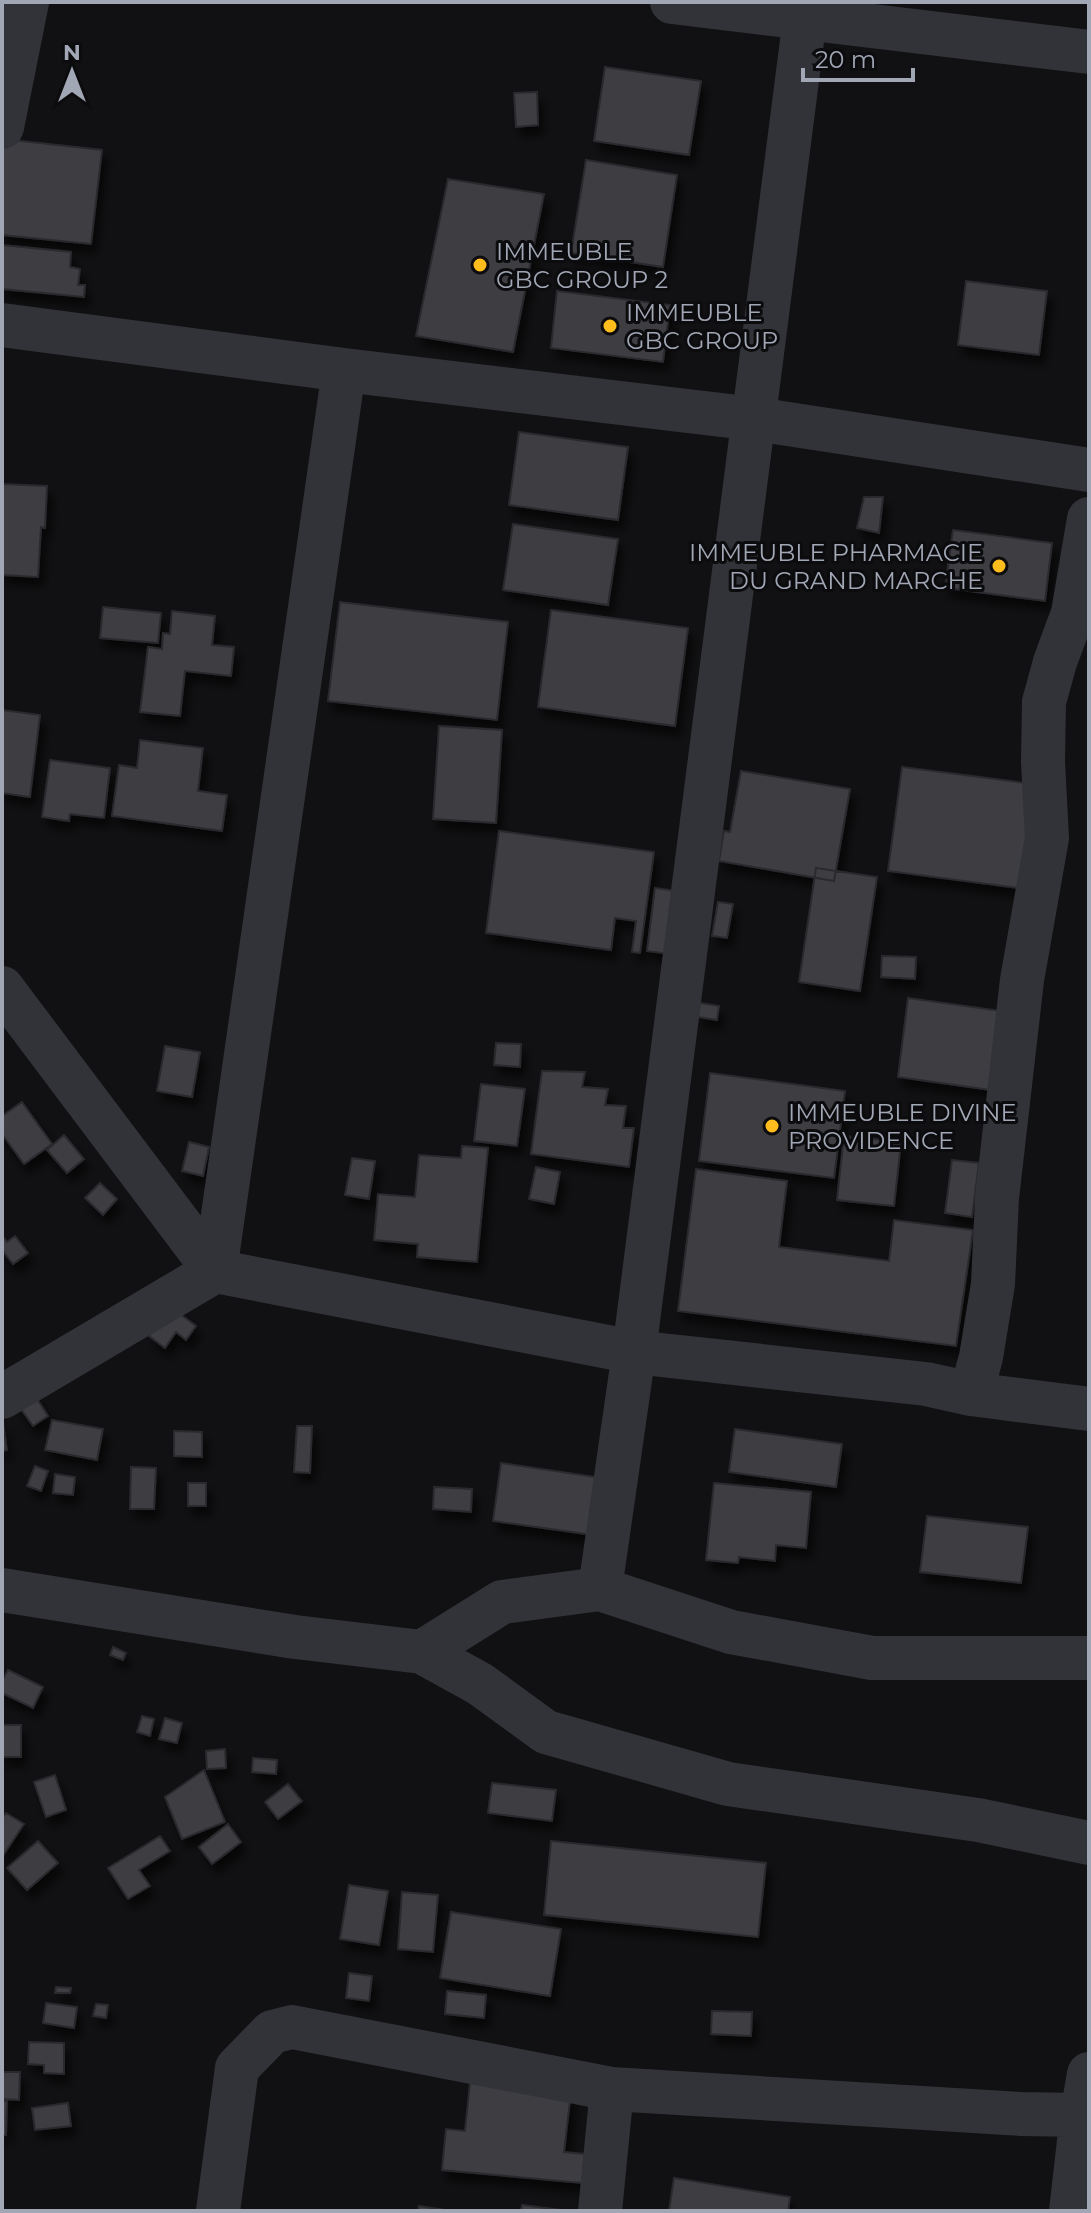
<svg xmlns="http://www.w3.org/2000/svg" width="1091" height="2213" viewBox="0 0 1091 2213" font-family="Montserrat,sans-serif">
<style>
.building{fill:#3d3e43;stroke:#2b2b2f;stroke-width:2;filter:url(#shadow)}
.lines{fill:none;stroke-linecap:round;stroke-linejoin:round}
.street{stroke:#323338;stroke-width:44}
.poi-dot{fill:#ffbc1d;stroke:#0c0c0e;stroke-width:3}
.labels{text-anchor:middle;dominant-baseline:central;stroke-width:6;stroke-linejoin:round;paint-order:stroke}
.poi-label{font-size:24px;fill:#a1a7b5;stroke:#0c0c0e;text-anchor:start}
</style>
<defs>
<filter id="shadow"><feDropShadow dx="5" dy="9" stdDeviation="4" flood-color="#0009"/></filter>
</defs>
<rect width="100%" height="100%" fill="#111113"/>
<path class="building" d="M605 67 701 81 689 155 594 141Z
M537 92 538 125 516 127 514 93Z
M3 139 102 150 91 244 2 235Z
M586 160 677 175 663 267 571 253Z
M448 179 544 194 513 352 416 336Z
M2 245 71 252 70 267 80 269 78 285H85L84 297 2 289Z
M966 281 1047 291 1039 355 958 345Z
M557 291 670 305 663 362 551 348Z
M519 432 628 447 618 520 509 505Z
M2 484 47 486 45 528 41 527 38 577 2 575Z
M864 497H883L879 533 857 528Z
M513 524 618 539 608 605 503 590Z
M953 530 1052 543 1045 601 945 588Z
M340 602 508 622 497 720 328 701Z
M103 607 161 613 158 643 100 638Z
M551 610 688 628 675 726 538 707Z
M172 611 215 616 212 645 234 647 231 676 185 671 180 716 140 712 148 647 162 649 163 633 170 634Z
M2 710 40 715 30 797 2 793Z
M439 726 502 730 496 823 433 819Z
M140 740 203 748 198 791 227 795 222 831 112 816 119 765 137 768Z
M50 760 110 768 104 818 70 814 69 821 42 817Z
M902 767 1041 785 1026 889 888 871Z
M741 771 850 789 834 881 719 861 724 831 730 832Z
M499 831 654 852 640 953 632 952 636 921 615 918 611 950 486 933Z
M816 868 877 877 860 991 799 982Z
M655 888 677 891 670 954 647 951Z
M718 902 733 904 727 938 712 936Z
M882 956 916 957 915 979 881 977Z
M908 998 1001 1011 991 1090 898 1077Z
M700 1003 719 1006 717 1020 698 1017Z
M496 1043 521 1044 520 1067 494 1065Z
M165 1046 200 1052 192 1097 157 1091Z
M542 1071 585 1072 582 1087 608 1089 605 1105 626 1106 623 1128H634L629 1167 531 1154Z
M710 1073 845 1091 834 1178 699 1161Z
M481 1084 525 1089 517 1146 474 1141Z
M22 1102 52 1144 24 1164 2 1134V1116Z
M64 1135 84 1159 67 1173 47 1150Z
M844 1136 901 1142 894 1206 837 1200Z
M189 1142 209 1147 203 1176 182 1171Z
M462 1146 488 1148 477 1262 417 1257 418 1244 374 1240 378 1194 415 1197 419 1155 461 1158Z
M352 1158 375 1161 369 1199 345 1195Z
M952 1160 979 1163 972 1217 945 1213Z
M536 1167 560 1172 554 1204 529 1199Z
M696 1169 787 1181 779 1247 889 1261 894 1220 973 1230 956 1346 678 1311Z
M100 1183 117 1199 103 1215 85 1198Z
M2 1236 7 1242 15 1236 28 1253 13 1264 2 1250Z
M171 1307 196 1326 186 1340 176 1332 165 1348 149 1336Z
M32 1391 48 1416 33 1426 16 1402Z
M52 1420 103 1429 97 1460 45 1450Z
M3 1423 7 1450 2 1451V1424Z
M297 1426H312L310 1473 294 1472Z
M735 1429 842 1444 836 1487 729 1472Z
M174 1431 202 1432V1457L174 1456Z
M501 1463 602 1478 594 1535 493 1521Z
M35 1466 48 1471 41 1491 27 1486Z
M131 1467 156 1468 154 1509H130Z
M55 1474 75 1477 73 1495 53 1493Z
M188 1483H206V1506H188Z
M714 1483 811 1492 806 1548 776 1545 775 1561 739 1557 738 1563 706 1560Z
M434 1487 472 1489 471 1512 433 1509Z
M927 1516 1028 1527 1021 1583 920 1572Z
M113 1647 126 1653 123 1660 110 1655Z
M8 1670 43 1687 33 1708 2 1693V1681Z
M142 1716 154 1719 150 1736 137 1732Z
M165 1718 182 1723 177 1743 159 1739Z
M2 1725H21V1757H2Z
M225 1749 226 1768 207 1769 206 1751Z
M253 1758 277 1760 276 1774 252 1772Z
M204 1770 225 1822 182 1839 165 1797Z
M55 1775 66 1810 46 1817 34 1782Z
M492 1783 556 1790 552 1821 488 1813Z
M288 1784 302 1801 278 1819 265 1802Z
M6 1813 24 1824 2 1857V1818Z
M228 1824 241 1842 212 1864 199 1847Z
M160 1836 170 1851 139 1870 150 1886 128 1899 108 1868Z
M38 1841 58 1863 27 1890 7 1868Z
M551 1841 766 1863 758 1937 544 1915Z
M349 1885 388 1891 379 1945 340 1939Z
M402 1892 438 1895 433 1952 398 1949Z
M451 1912 561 1929 550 1996 440 1978Z
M349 1973 372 1976 369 2001 346 1998Z
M56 1987 71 1988 70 1993H55Z
M447 1991 486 1995 484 2018 445 2014Z
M46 2003 77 2007 74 2028 43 2023Z
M96 2004 108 2005 106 2018 93 2016Z
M712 2011 752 2012 751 2036 711 2034Z
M29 2042 64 2043V2074L44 2073V2065L28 2064Z
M2 2072H20L19 2100 2 2099Z
M470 2083 571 2092 564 2152 585 2154 582 2183 442 2170 446 2129 465 2131Z
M2 2101H7L6 2135H2Z
M68 2103 71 2126 35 2130 32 2108Z
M674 2178 790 2197 788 2211H669Z
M522 2205 569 2211H521Z
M419 2206 451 2211H418Z"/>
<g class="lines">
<path class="street" d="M672 2 1089 52
M2 127 27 2
M2 325 344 370 755 419 1089 470
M2 988 215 1271
M215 1271 344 370
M971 1394 1089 1409
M2 1397 215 1271 634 1352 926 1384 971 1394 981 1357 993 1284 997 1198 1022 980 1047 838 1043 762 1044 702 1055 662 1073 613 1089 519
M600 1589 634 1352 807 2
M2 1590 295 1637 422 1652 502 1602 600 1589 731 1632 872 1658H1089
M422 1652 480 1684 546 1732 728 1784 978 1820 1089 1843
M218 2211 237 2068 272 2032 292 2027 612 2089
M600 2211 612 2089 1021 2114 1082 2115 1089 2074
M1071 2211 1082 2115"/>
</g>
<g class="poi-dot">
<circle cx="480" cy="265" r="8"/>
<circle cx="610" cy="326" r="8"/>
<circle cx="999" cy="566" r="8"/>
<circle cx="772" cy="1126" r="8"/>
</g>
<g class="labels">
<g class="poi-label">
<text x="496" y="251">IMMEUBLE<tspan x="496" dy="28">GBC GROUP 2</tspan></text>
<text x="626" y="312">IMMEUBLE<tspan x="626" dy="28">GBC GROUP</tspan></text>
<text x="983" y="552" text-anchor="end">IMMEUBLE PHARMACIE<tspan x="983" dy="28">DU GRAND MARCHE</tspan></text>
<text x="788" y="1112">IMMEUBLE DIVINE<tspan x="788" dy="28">PROVIDENCE</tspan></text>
</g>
</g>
<rect width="1091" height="2213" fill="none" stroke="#a1a7b5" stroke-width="8"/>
<g transform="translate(72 72)" stroke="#0c0c0e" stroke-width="6" paint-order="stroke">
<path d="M0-6L14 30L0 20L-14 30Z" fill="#a1a7b5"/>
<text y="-12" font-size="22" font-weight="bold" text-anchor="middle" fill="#a1a7b5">N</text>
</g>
<path d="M803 68v12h110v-12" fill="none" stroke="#a1a7b5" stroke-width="4"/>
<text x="815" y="68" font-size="24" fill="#a1a7b5" stroke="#0c0c0e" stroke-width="6" paint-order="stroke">20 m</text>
</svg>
